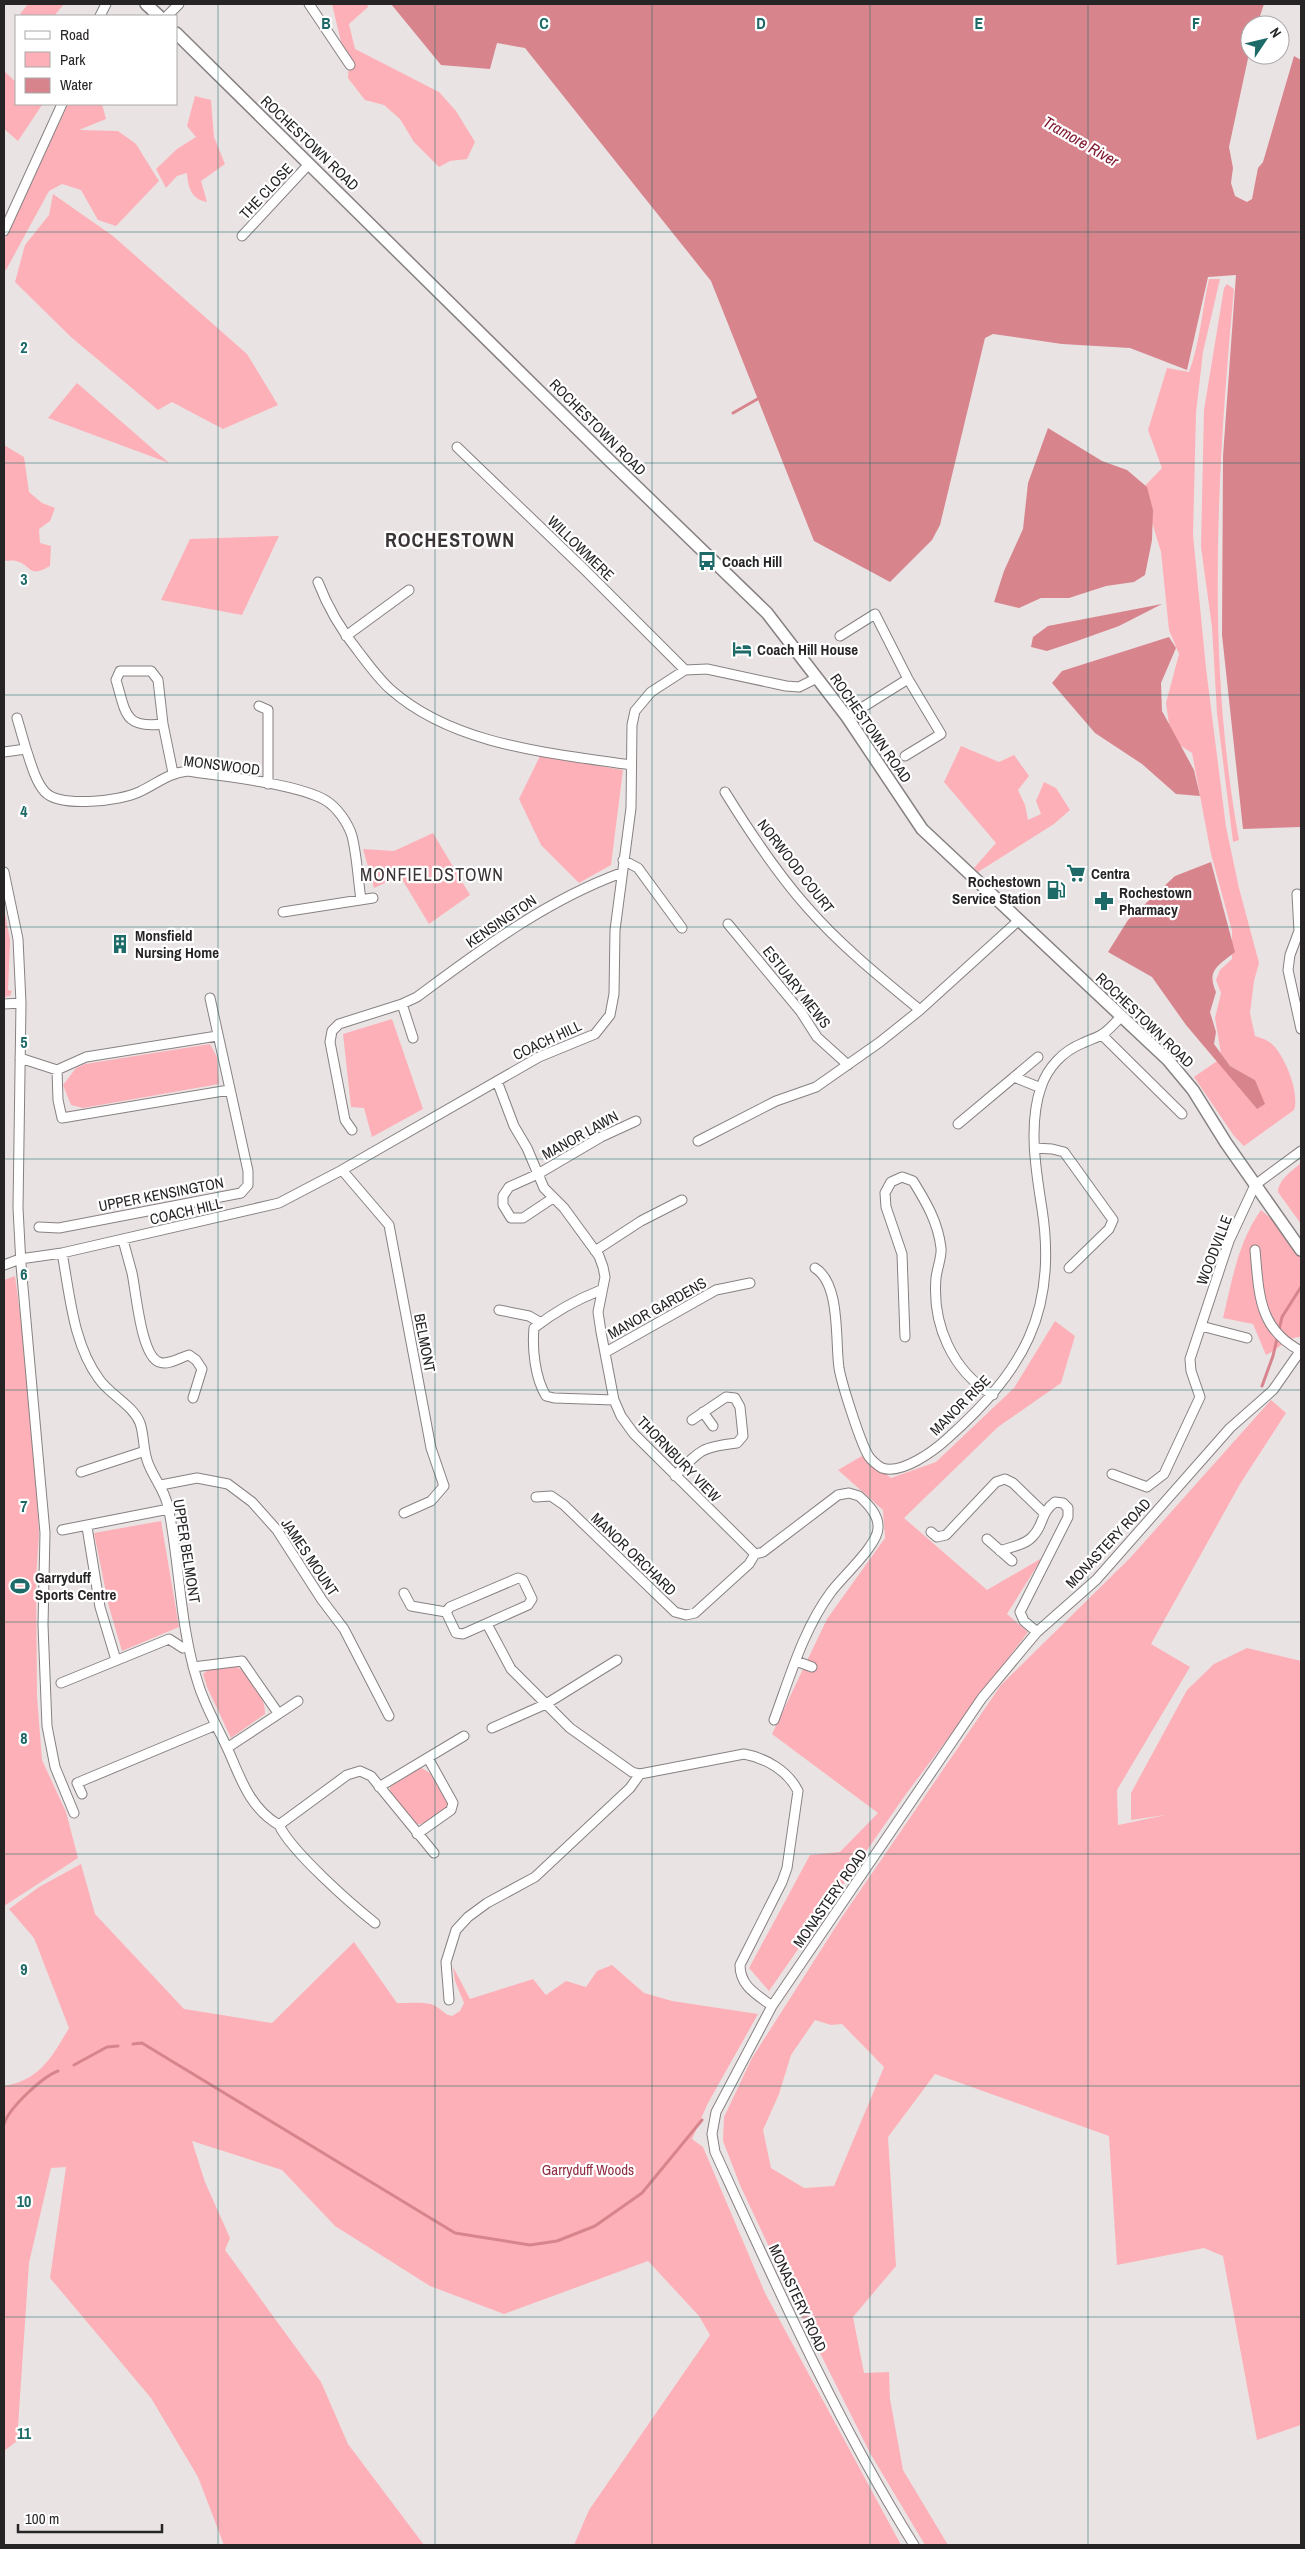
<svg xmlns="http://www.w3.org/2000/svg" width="1305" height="2549" viewBox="0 0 1305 2549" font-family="'Archivo Narrow',sans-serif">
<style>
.green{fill:#fdb0b7;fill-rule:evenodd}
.water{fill:#d8848d}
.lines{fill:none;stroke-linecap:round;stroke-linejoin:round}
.stream{stroke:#d8848d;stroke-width:3}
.minor-casing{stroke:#888182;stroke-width:11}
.major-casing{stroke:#888182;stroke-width:14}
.minor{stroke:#fff;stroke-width:9}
.major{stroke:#fff;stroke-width:11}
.grid{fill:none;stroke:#1d6a68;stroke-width:1;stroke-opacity:0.55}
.labels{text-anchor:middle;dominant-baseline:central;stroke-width:4.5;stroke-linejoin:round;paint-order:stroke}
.street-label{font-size:15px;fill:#272425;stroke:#fff}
.poi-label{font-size:15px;font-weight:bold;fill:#272425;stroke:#fff;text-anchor:start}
.park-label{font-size:15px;fill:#912d41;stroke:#fff}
.water-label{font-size:16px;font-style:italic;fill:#801b32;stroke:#fff}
.quarter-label{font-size:18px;letter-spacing:1px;fill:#3a3435;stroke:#fff}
.district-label{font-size:20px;font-weight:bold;letter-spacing:1px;fill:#3a3435;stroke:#fff}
.grid-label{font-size:16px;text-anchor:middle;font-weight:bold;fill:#1d6a68;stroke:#fff;stroke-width:4.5;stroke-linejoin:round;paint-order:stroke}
</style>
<rect width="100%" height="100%" fill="#eae3e4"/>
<path class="green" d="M28 4H64L54 16H23L20 14Z
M332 4H367L368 7 349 24 355 49 439 92 456 111 475 142 467 159 450 161 439 167 414 142 400 119 384 105 365 100 348 78 349 62 342 46Z
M4 71 16 82V104L42 105 18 141 4 129Z
M195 96 211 100 214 137 225 164 201 181 207 202C191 199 188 187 187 173L177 176 166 188 156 169 177 149 196 137 187 126Z
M68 104H102L106 119 79 130 118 131 136 144 159 181 116 226 98 220 81 190 62 184 49 191 6 270 4 269V241Z
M53 194 113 236 247 354 278 405 223 429 172 402 158 410 71 337 15 282 25 245 49 215Z
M1209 279H1220L1203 352 1196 413 1193 535 1206 668 1226 827 1239 888 1259 963 1254 981 1250 1013 1255 1036C1261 1038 1268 1040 1273 1045 1285 1057 1300 1093 1294 1110L1244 1146 1234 1136 1194 1077 1217 1061 1257 1109 1255 1080 1230 1066 1221 1054 1215 1018 1221 993 1216 980 1220 970 1232 959V931L1211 854 1192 753 1175 742 1170 731 1166 703 1179 654 1169 630 1161 552 1142 489 1162 468 1148 430 1167 368 1189 372C1200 343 1202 310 1209 279Z
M1227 284 1234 289C1217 471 1206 660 1239 840L1233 842 1217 713 1212 627 1201 547 1204 410 1224 288Z
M77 383 169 463 48 418Z
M4 445 24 457 29 492 42 503 55 508 50 521 39 529 40 543 51 546 50 566C28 579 32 565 16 561 13 560 8 561 4 561Z
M279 536 242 615 161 600 190 539Z
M961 746 999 762 1014 755 1029 776 1018 790 1025 805 1028 820 1041 814 1036 801 1044 782 1056 788 1070 810 1054 824 978 872 974 868 996 843 944 782Z
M540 756 623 770 611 865 579 883 541 845 519 799Z
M433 833 470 895 429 924 400 876 374 888 363 849 394 851Z
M4 908 10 940 8 990 12 991 10 996 4 997Z
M392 1019 423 1109 372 1137 364 1108 351 1107 343 1034Z
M210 1044 217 1057 219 1084 83 1108 71 1105 63 1085 76 1068 85 1064Z
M1301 1163V1224L1278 1192C1278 1180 1293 1170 1301 1163Z
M1261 1210 1276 1223 1301 1259V1337C1288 1336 1278 1350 1266 1355L1253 1324 1223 1318C1232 1281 1238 1242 1261 1210Z
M15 1276 31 1395 39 1534 36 1579 37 1696 42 1760 66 1812 78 1858 4 1906V1280Z
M1055 1321 1075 1336 1061 1383 998 1427 904 1518 987 1590 1042 1558 1007 1614 1028 1632 906 1794 769 1991 749 1968 810 1855 840 1852 878 1813 772 1734 827 1619 885 1538 883 1510 838 1470 862 1456 891 1478 936 1462 1014 1388Z
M1271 1400 1286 1413 1240 1484 1151 1644 1190 1667 1117 1790 1118 1825 1166 1815 1131 1820V1793L1187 1690 1214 1664 1247 1648 1301 1661V2425L1257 2440 1223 2256 1204 2248 1117 2265 1109 2136 935 2074 888 2137 896 2266 853 2317 864 2373 889 2372 890 2399 903 2470 948 2545H925L870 2453 799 2311 740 2185 723 2141 724 2117 752 2058 842 1917 1001 1685 1130 1558ZM815 2020 831 2025 842 2024 884 2067 834 2186 804 2188 771 2168 763 2130 779 2094 791 2055Z
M161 1521 179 1627 122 1651 109 1607 94 1533Z
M235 1665C249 1675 266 1697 265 1714L231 1738 207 1687 203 1674 208 1670Z
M420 1767 430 1773 448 1804C442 1816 427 1824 414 1825L390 1795V1787Z
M81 1864 95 1914 184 2009 272 2023 354 1942 397 2003C408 2003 421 2002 431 2004 440 2007 444 2015 452 2016L460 2011 464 2003 455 1981 453 1967 470 1999 533 1979 546 1995 566 1981 586 1987 597 1971 612 1965 644 1993 672 2001 758 2014 708 2103 692 2139 703 2147 765 2293 901 2545H574L589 2510 710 2335 699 2316 648 2261 504 2314 430 2286 335 2226 282 2170 192 2141 205 2182 230 2238 225 2250 321 2382 348 2444 424 2545H224L198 2477 151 2398 50 2278 66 2167 51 2168 29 2263 17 2441 4 2451V2086C40 2080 52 2057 69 2028L34 1938 9 1909 39 1887Z"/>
<path class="water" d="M391 4H1264L1257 25H1250V49L1229 147 1233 168 1231 183 1235 196 1247 202 1252 199 1258 168 1263 162 1294 56 1301 60V827L1243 829 1222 635 1223 456 1236 275 1208 277 1187 370 1130 348 1062 344 993 334 985 338 940 525 932 540 890 582 814 541 711 281 525 48 497 43 490 69 441 65Z
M1048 428 1102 461 1127 470 1147 487 1153 510 1152 540 1145 575 1134 582 1106 586 1069 598H1041L1019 608 994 602 1004 571 1023 529 1028 483Z
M1162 604 1119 626 1077 641 1047 651 1031 647 1033 637 1048 626Z
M1169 637 1176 648 1161 683 1162 711 1194 770 1200 796 1176 794 1142 764 1095 733 1052 683 1062 671Z
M1211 862 1235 952C1219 965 1206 970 1216 992L1210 1012 1216 1032 1214 1044 1230 1066 1255 1080 1265 1104 1257 1109 1186 1025 1152 977 1108 952 1128 920 1175 876Z"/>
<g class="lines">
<path class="stream" d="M733 413 761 397
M1262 1386 1273 1356 1282 1317 1301 1287
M133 2044 142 2043 455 2233 530 2245 557 2241 595 2226 642 2193 702 2120
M74 2065 107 2047 118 2046
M4 2124C9 2108 42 2077 58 2071"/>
<g class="minor-casing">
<path id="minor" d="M309 4 350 65
M100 16 106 4
M167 16 179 4
M4 231 62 104
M242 236 309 164
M457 447 585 570 685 670
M318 582C328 608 341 630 358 651 368 664 378 678 390 689 454 746 551 753 631 765
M346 636 409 590
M840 636 875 614 908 679 941 734 905 756
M259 706 268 710V784
M847 717 908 679
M17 718 26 749
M163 724C124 729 126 713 116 680L120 671H151L158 680 163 724 173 773
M4 752 26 749C31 763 35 781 45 792 60 808 120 801 139 792 157 784 167 773 188 771 224 777 295 783 325 800 337 807 348 823 352 836 357 856 358 879 361 900
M725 792C749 831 776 872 807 907 840 945 881 978 920 1010
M623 860 638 868 682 928
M4 872 18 939 21 1003 18 1208 21 1265 45 1533 43 1625 47 1726 55 1767 74 1813
M1297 894 1299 931 1290 955 1288 970 1301 1029
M283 912 373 898
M728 924 801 1012 817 1037 848 1065
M4 1004 21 1003
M402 1004 413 1038
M1102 1035 1182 1114
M20 1058 57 1070 86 1057 217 1036
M57 1070 58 1100 62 1118 229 1090
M1014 1077 1041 1088
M497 1081 514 1126 527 1148 544 1188 564 1208 599 1256 603 1267 605 1277 598 1312 601 1332 614 1400 621 1416 634 1434 755 1554 763 1552 838 1495 849 1493 859 1496C868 1504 879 1515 878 1528 878 1545 842 1577 831 1592 803 1630 790 1677 774 1720
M958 1124 1038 1057
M352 1130 345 1120 330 1042 332 1031 339 1024 402 1004 417 997C482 949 545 901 621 873
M698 1141 776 1101 816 1087 880 1042 920 1010 1018 921
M1035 1148 1052 1149 1064 1152 1113 1220 1109 1229 1069 1268
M342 1170 389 1225 431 1448 444 1486 431 1501 404 1513
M553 1198 523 1218H511L503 1205V1196L509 1187 538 1174 601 1137 636 1121
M39 1227 59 1228 241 1193 248 1185V1171L210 998
M123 1240C126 1251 129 1262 132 1273 136 1291 141 1356 159 1362 168 1366 181 1357 189 1355L196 1360 202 1369 193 1398
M1255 1250C1259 1293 1258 1329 1301 1351
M595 1251 641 1221 682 1200
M62 1253C70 1295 73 1344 99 1379 110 1395 133 1405 140 1423 144 1434 143 1448 147 1460 152 1477 166 1490 169 1511 180 1568 180 1628 198 1683 205 1707 219 1729 229 1752 241 1780 251 1809 279 1825
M4 1265 20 1259 62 1253 279 1203 342 1170 539 1057 595 1034 610 1015 614 994 615 930 631 808 632 725 635 711 651 692 685 670 707 669 786 686 799 687 817 678
M815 1268C841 1284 835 1341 839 1368 842 1385 860 1441 868 1455 870 1459 878 1466 882 1468 902 1475 935 1450 948 1438 1023 1371 1058 1312 1042 1209 1036 1171 1028 1125 1041 1087 1048 1067 1063 1051 1083 1043 1089 1040 1096 1038 1101 1035 1109 1031 1115 1022 1122 1016
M601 1290C578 1299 553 1313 534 1328 532 1349 535 1378 546 1396L554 1398 614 1400
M499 1310 529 1316 541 1323
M1201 1326 1247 1338
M905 1337 902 1254 886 1207 885 1193 891 1182 902 1177 913 1181C926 1202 938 1222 941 1248 942 1257 937 1268 936 1278 932 1324 952 1371 993 1395
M606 1352 716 1290 750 1283
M703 1412 713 1426
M81 1472 145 1451
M1112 1474 1147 1487 1164 1474 1200 1397 1191 1371 1190 1359 1229 1241 1255 1185 1301 1151
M675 1476C700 1450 701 1447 737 1443L743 1436 740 1407 735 1398 726 1397 692 1420
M161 1485 197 1478 228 1484 252 1502 277 1530 322 1600 344 1629 389 1716
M536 1497 551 1496 564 1505 675 1612 686 1615 695 1613 749 1564 755 1554
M87 1527 100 1607 116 1660
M62 1530 169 1509
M931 1532 937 1537 946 1535 996 1482 1005 1479 1013 1483 1044 1513
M987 1539 1012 1561
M1000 1551C1010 1547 1026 1545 1033 1536 1044 1525 1040 1513 1055 1502L1063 1503 1068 1508V1517L1020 1612 1024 1621 1037 1632
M518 1578 523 1580 532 1599 528 1605 463 1634 456 1633 446 1612 450 1607Z
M404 1593 411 1606 446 1612
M487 1624 511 1669 570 1728 632 1772 640 1774
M796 1661 812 1667
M193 1667 242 1661 278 1713
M61 1683 169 1639 183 1648
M492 1728 546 1704 617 1660
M227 1748 298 1701
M379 1787 464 1736
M82 1794 77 1783 216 1725
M279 1825 347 1775 360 1771 371 1776 434 1853
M279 1825C291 1851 351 1904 375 1923
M417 1834 451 1810 453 1803 428 1758
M449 2000 446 1962 456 1930 468 1917 487 1903 535 1877 630 1788 640 1774 744 1754C766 1758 788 1771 798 1791L787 1868 782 1882 740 1965C740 1986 756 1994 772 2006
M914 2545C836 2420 776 2285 715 2152L712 2134 716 2112 772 2006 982 1698 1037 1632 1096 1580 1230 1428 1273 1390 1301 1350"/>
</g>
<g class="major-casing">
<path id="major" d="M146 4 159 16
M176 33 610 461 767 613 847 717 922 829 1168 1060 1193 1090 1226 1143 1301 1250"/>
</g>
<use href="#minor" class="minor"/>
<use href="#major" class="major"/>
</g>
<path class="grid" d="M218 4V2545M435 4V2545M652 4V2545M870 4V2545M1088 4V2545M4 232H1301M4 463H1301M4 695H1301M4 927H1301M4 1159H1301M4 1390H1301M4 1622H1301M4 1854H1301M4 2086H1301M4 2317H1301"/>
<defs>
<g id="bus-bare" transform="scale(1.5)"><path d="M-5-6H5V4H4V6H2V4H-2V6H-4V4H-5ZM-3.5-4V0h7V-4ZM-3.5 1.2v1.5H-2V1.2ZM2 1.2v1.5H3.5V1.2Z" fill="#1d6a68" stroke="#fff" stroke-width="2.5" paint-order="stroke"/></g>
<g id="hotel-bare" transform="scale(1.5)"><path d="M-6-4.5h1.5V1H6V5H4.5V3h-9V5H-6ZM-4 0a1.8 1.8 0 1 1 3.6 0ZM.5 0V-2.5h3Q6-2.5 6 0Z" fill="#1d6a68" stroke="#fff" stroke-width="2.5" paint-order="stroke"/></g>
<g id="supermarket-bare" transform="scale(1.5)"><path d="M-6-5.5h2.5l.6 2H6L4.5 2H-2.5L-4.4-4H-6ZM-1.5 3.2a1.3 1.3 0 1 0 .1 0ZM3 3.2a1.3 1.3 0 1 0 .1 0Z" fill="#1d6a68" stroke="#fff" stroke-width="2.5" paint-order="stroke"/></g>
<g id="fuel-bare" transform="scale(1.5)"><path d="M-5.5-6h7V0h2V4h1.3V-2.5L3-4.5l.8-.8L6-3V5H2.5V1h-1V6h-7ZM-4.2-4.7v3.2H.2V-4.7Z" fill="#1d6a68" stroke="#fff" stroke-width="2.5" paint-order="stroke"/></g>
<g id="pharmacy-bare" transform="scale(1.5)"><path d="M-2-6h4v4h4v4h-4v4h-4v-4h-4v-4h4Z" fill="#1d6a68" stroke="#fff" stroke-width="2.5" paint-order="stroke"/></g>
<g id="building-bare" transform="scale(1.5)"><path d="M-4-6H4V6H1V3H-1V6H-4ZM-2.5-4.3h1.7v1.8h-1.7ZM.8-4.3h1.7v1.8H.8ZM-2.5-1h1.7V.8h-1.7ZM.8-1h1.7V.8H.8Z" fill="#1d6a68" stroke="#fff" stroke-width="2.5" paint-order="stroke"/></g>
<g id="stadium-bare" transform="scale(1.5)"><path d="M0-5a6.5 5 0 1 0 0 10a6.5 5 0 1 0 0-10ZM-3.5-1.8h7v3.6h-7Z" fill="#1d6a68" stroke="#fff" stroke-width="2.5" paint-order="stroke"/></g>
</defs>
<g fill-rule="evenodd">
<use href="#bus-bare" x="707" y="561"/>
<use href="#hotel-bare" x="742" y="649"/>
<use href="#supermarket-bare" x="1076" y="873"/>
<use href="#fuel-bare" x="1056" y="890"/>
<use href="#pharmacy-bare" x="1104" y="901"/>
<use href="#building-bare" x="120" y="944"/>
<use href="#stadium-bare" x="20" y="1586"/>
</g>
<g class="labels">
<g class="street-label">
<text transform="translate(310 143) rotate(44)">ROCHESTOWN ROAD</text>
<text transform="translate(266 191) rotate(-47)">THE CLOSE</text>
<text transform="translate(598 427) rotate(45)">ROCHESTOWN ROAD</text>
<text transform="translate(581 548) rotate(44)">WILLOWMERE</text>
<text transform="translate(871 728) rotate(55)">ROCHESTOWN ROAD</text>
<text transform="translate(222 765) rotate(7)">MONSWOOD</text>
<text transform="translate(796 866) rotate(52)">NORWOOD COURT</text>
<text transform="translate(501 921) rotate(-34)">KENSINGTON</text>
<text transform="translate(797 987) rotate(52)">ESTUARY MEWS</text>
<text transform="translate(1145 1020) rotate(44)">ROCHESTOWN ROAD</text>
<text transform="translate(547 1040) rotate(-25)">COACH HILL</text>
<text transform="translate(580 1135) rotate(-29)">MANOR LAWN</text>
<text transform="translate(161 1194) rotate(-11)">UPPER KENSINGTON</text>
<text transform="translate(186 1211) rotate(-13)">COACH HILL</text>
<text transform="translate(1214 1250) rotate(-69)">WOODVILLE</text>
<text transform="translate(657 1308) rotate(-29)">MANOR GARDENS</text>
<text transform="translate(425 1343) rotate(79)">BELMONT</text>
<text transform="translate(960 1405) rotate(-45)">MANOR RISE</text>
<text transform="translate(679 1459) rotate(46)">THORNBURY VIEW</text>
<text transform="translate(1108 1543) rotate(-47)">MONASTERY ROAD</text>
<text transform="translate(187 1551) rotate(81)">UPPER BELMONT</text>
<text transform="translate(634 1554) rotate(44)">MANOR ORCHARD</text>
<text transform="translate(310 1557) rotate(56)">JAMES MOUNT</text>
<text transform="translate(830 1898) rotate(-55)">MONASTERY ROAD</text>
<text transform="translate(798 2298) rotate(65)">MONASTERY ROAD</text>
</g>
<g class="poi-label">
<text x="722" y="561">Coach Hill</text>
<text x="757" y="649">Coach Hill House</text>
<text x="1091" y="873">Centra</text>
<text x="1041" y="881" text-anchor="end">Rochestown<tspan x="1041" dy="17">Service Station</tspan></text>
<text x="1119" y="892">Rochestown<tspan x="1119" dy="17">Pharmacy</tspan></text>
<text x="135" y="935">Monsfield<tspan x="135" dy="17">Nursing Home</tspan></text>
<text x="35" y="1577">Garryduff<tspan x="35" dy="17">Sports Centre</tspan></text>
</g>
<g class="park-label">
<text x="588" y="2169">Garryduff Woods</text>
</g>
<g class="water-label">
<text transform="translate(1081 141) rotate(30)">Tramore River</text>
</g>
<g class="quarter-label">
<text x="432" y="874">MONFIELDSTOWN</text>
</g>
<g class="district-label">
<text x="450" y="539">ROCHESTOWN</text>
</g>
</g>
<g class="grid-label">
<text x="326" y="29">B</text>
<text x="544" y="29">C</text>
<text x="761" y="29">D</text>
<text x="979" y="29">E</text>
<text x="1196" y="29">F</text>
<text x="24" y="353">2</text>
<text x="24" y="585">3</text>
<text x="24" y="817">4</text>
<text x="24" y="1048">5</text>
<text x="24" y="1280">6</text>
<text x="24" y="1512">7</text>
<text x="24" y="1744">8</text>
<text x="24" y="1975">9</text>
<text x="24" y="2207">10</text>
<text x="24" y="2439">11</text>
</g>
<rect width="1305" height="2549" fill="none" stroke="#272425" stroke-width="10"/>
<rect x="15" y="15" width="162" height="90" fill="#ffffff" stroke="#a9a7a8"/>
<rect x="25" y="31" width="25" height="8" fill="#ffffff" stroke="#a9a7a8"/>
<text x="60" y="40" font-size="15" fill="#272425">Road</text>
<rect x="25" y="52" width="25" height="15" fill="#fdb0b7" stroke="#a9a7a8"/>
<text x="60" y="65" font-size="15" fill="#272425">Park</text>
<rect x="25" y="78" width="25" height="15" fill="#d8848d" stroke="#a9a7a8"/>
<text x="60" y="90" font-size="15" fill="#272425">Water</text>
<g transform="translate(1265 40) rotate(55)"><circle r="24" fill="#ffffff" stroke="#a9a7a8"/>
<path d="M0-4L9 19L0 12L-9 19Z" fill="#1d6a68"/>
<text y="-8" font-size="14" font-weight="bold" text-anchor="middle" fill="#272425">N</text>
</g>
<path d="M18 2524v8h144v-8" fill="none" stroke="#272425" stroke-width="2.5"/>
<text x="25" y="2524" font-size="15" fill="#272425" stroke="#ffffff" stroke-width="4" paint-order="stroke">100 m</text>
</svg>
